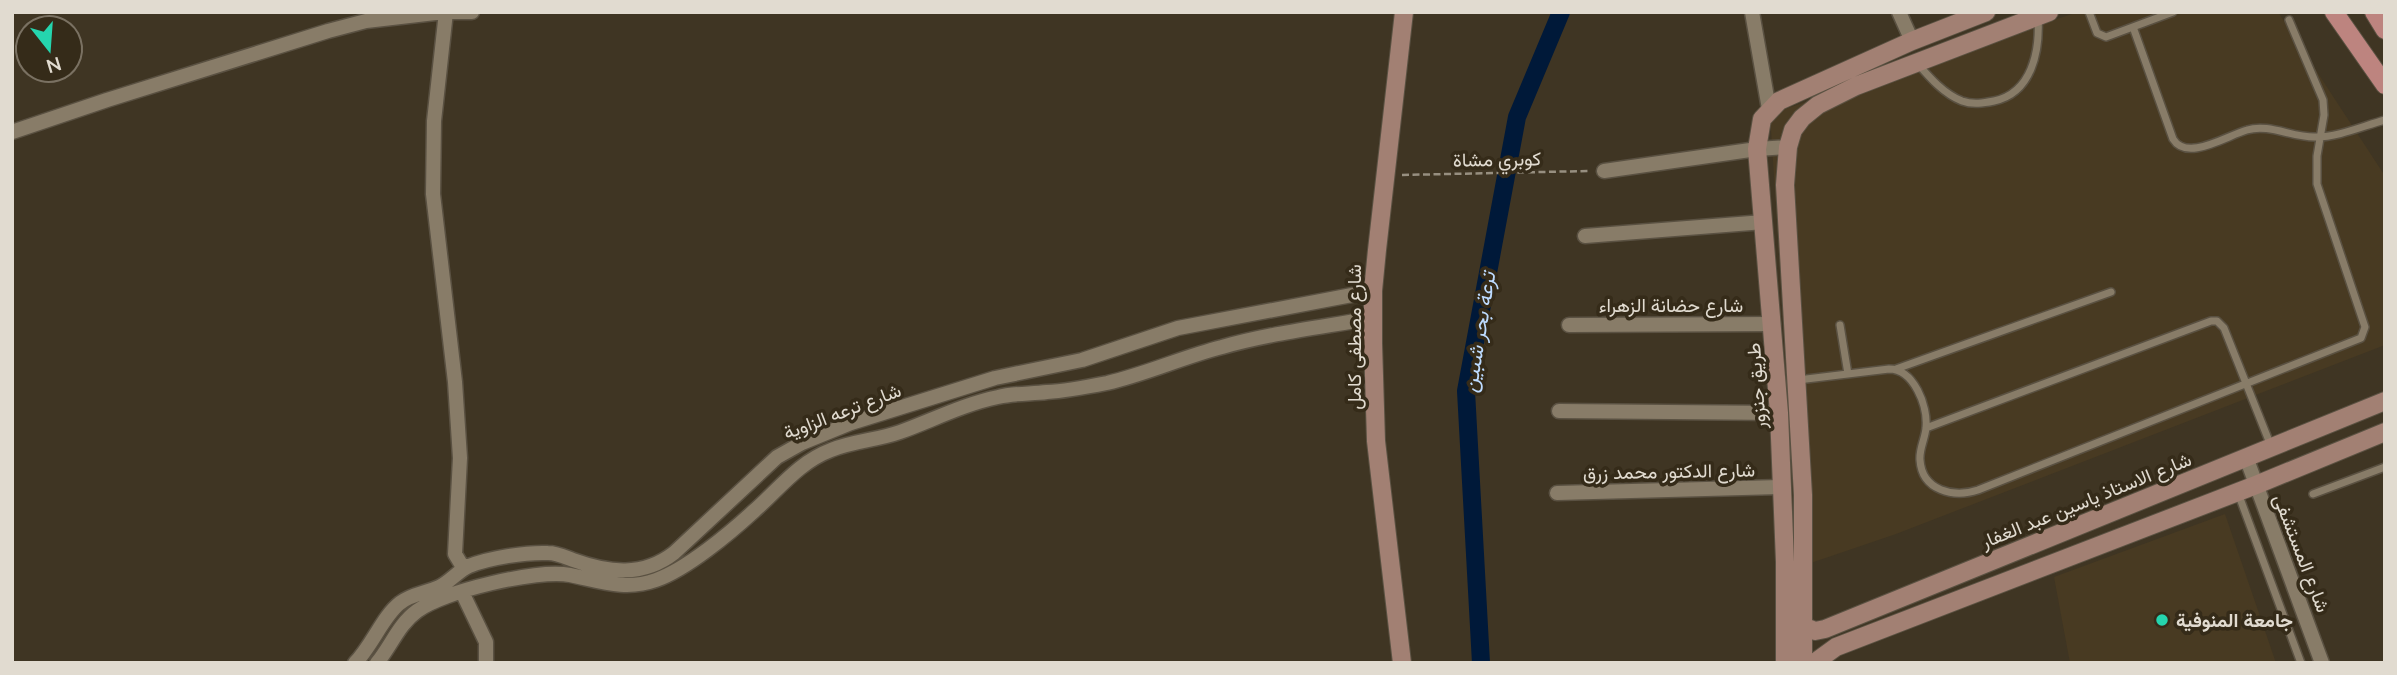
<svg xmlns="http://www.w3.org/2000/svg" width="2397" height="675" viewBox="0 0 2397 675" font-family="Mulish,Vazirmatn,sans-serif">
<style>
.built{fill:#483a22}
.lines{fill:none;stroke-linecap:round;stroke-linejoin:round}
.canal{stroke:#001939;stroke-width:18}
.lane-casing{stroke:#5a5142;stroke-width:10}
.street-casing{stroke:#5a5142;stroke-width:17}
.secondary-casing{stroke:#5a5142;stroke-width:20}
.primary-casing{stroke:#5a5142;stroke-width:20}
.path{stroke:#978f80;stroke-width:2.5;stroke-dasharray:7 3.5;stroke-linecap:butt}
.lane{stroke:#887c68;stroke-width:7}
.street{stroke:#887c68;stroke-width:14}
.secondary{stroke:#a28073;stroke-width:18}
.primary{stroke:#bd847f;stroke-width:18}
.poi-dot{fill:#25d5ae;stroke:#352b19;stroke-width:2.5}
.labels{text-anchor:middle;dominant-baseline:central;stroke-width:7;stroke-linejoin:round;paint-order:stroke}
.street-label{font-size:19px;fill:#e1dbd0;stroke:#352b19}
.poi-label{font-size:19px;font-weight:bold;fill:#e1dbd0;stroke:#352b19;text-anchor:start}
.water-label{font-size:21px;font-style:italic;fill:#bddbff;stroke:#352b19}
</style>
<rect width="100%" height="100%" fill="#3f3523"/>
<path class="built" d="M2078 12H2278L2385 176V345L1896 534 1799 567 1770 114Z
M2225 514 2276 663H2070L2054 577Z"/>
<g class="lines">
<path class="canal" d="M1481 663 1466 391 1517 117 1561 12"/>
<g class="lane-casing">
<path id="lane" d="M2089 12 2097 33 2106 37 2173 12
M2133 27 2173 139C2187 162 2226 136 2247 130 2269 123 2293 138 2316 137 2338 137 2363 126 2385 120
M1917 63C1930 78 1944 94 1962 101 1973 105 1984 103 1994 101 2032 93 2040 51 2038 18
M1840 325 1848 374
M1896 369 2111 292
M1798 380 1889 369C1914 369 1928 406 1926 428 1925 439 1919 449 1920 460 1922 491 1954 498 1978 490L2361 338 2365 327 2317 184V156L2324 115 2323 100 2289 20
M1926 428 2211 321H2217L2224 328 2271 446
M2238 493 2301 663
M2313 494 2385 467"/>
</g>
<g class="street-casing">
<path id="street" d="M446 12 434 121 433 194 455 382 460 458 455 554 461 564 467 567
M450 12H472
M1752 12 1769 109
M1899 12 1912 41
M12 132 107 100 328 31 366 21 444 12
M1604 171 1757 149 1788 147
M1585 236 1764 222
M1569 325 1773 324
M1559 411 1779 413
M2246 457 2322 663
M1557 493 1782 487
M462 592 486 642V663
M355 663C372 646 383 616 400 603 411 594 426 593 439 587 450 582 459 570 469 566 489 558 526 552 548 553 557 553 565 557 573 560 609 573 643 577 674 553L777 457 802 443 851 423 995 378 1082 360 1178 328 1373 291
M377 663C391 646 399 624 417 611 444 591 537 569 570 575 600 581 625 591 656 580 687 569 730 533 754 511 779 489 799 462 831 450 853 441 878 440 900 432 933 420 964 404 998 397 1014 393 1031 394 1047 392 1067 391 1087 387 1107 383 1146 374 1183 357 1222 347 1271 333 1323 327 1373 318"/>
</g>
<g class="secondary-casing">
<path id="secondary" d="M1803 626 1815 631 1825 629 2385 401
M1402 663 1376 441 1373 343V291L1377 250 1404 12
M1785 663V562L1779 413 1757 149 1762 119 1779 101 1912 41 1986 12
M1803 663V495L1785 185 1788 147 1793 130 1802 118 1818 105 1856 86 2049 12
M1814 663 1836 647 2256 485 2385 432"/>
</g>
<g class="primary-casing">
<path id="primary" d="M2334 12 2385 85
M2374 12 2385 30"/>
</g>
<path class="path" d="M1402 175 1588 171"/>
<use href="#lane" class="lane"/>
<use href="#street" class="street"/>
<use href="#secondary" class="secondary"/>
<use href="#primary" class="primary"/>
</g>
<circle class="poi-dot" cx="2162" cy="620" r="7"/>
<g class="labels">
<g class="street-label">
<text transform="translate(1497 159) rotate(-1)">كوبري مشاة</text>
<text x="1671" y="305">شارع حضانة الزهراء</text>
<text transform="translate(1354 337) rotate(-90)">شارع مصطفى كامل</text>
<text transform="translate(1756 386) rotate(-94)">طريق جنزور</text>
<text transform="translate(842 411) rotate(-21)">شارع ترعه الزاوية</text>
<text transform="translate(1669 471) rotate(-1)">شارع الدكتور محمد زرق</text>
<text transform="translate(2086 500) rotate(-22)">شارع الاستاذ ياسين عبد الغفار</text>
<text transform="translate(2302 553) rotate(69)">شارع المستشفى</text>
</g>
<g class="poi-label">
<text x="2176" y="620">جامعة المنوفية</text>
</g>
<g class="water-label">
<text transform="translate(1478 332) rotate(-81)">ترعة بحر شبين</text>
</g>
</g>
<rect width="2397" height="675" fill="none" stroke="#e1dbd0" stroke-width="28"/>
<g transform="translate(49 49) rotate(163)"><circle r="33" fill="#352b19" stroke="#7a7162" stroke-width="2"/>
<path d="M0-5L12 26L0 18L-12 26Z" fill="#25d5ae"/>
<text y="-10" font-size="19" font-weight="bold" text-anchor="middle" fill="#e1dbd0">N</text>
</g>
</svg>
